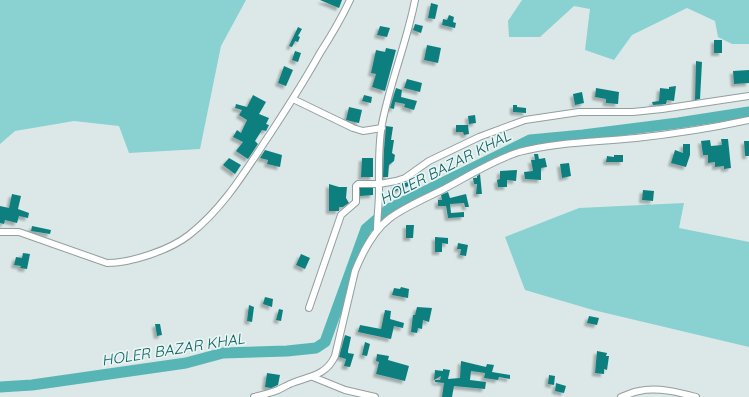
<svg xmlns="http://www.w3.org/2000/svg" width="749" height="397" viewBox="0 0 749 397" font-family="Quicksand,sans-serif">
<style>
.green{fill:#89d2d1}
.lines{fill:none;stroke-linecap:round;stroke-linejoin:round}
.river{stroke:#57b6b5;stroke-width:11}
.building{fill:#0e7f7f;filter:url(#shadow)}
.street-casing{stroke:#939e9e;stroke-width:8}
.street{stroke:#fff;stroke-width:6}
.labels{text-anchor:middle;dominant-baseline:central;stroke-width:3.5;stroke-linejoin:round;paint-order:stroke}
.water-label{font-size:15px;font-style:italic;fill:#106161;stroke:#e8f5f4}
</style>
<defs>
<filter id="shadow"><feDropShadow dx="-3" dy="3" stdDeviation="1" flood-color="#0004"/></filter>
</defs>
<rect width="100%" height="100%" fill="#dbe8e7"/>
<path class="green" d="M0 0H246L221 46 200 149 129 153 119 126 74 121 15 131 0 144Z
M522 0H749V44H732L718 37 715 21 687 8 632 35 614 60 585 50 590 9 574 6 540 37H509L508 21Z
M684 203 679 228 749 242V347L593 310 525 290 505 237 579 208Z"/>
<g class="lines">
<path class="river" d="M0 387 32 385 186 363 223 353 287 351 316 348 325 342 366 229 389 209 530 140 583 135 678 123 749 112"/>
</g>
<path class="building" d="M320 0H342L339 8Z
M431 3 438 5 435 19 428 18Z
M449 15 454 17 453 22 456 23 455 28 442 25 443 19 447 20Z
M415 24 423 26 421 33 413 30Z
M380 26 390 28 387 37 377 35Z
M298 27 302 29 298 36 300 37 298 42 295 41 292 47 289 46Z
M714 40H722V53H714Z
M427 45 441 48 438 63 424 60Z
M386 48 396 50 385 91 372 87 376 74 371 73 376 50 385 52Z
M295 51 301 53 298 62 292 60Z
M696 61 702 62 700 99 695 100Z
M284 66 293 70 286 86 278 83Z
M749 70V83L734 84 733 71Z
M407 79 422 83 420 92 404 88Z
M676 86 674 101 667 100 666 104 653 105 652 102 659 101 660 88 669 89V87Z
M396 88 402 90 401 97 417 101 414 110 404 107 405 104 395 102 394 109 390 108Z
M596 88 619 92 618 104 606 103V99L595 97Z
M582 92 584 103 575 105 573 94Z
M253 95 266 102 259 114 269 118 266 124 269 125 266 131 262 130 255 141 258 144 248 159 236 151 243 142 233 137 237 130 241 133 247 120 239 115 242 110 235 108 236 104 247 107Z
M364 95 372 97 371 103 362 101Z
M513 105H517V107L526 108V113L513 112Z
M349 107 362 110 359 123 346 120Z
M475 115 476 123 469 124 468 116Z
M456 125H468L469 134 464 135 463 132H456Z
M386 126 393 127 391 140H394L392 153 395 155 394 161 389 165 388 177H383L384 150Z
M721 139H728L731 168 724 169V166L715 167V162L708 163V155H703L701 141 710 140 711 146 722 145Z
M744 141H749V156H745Z
M683 144H690V155L686 167 671 163 675 150 683 153Z
M265 150 282 155 280 167 267 164 268 160 260 158Z
M534 154H538L539 159 545 158 547 167 541 168V180L525 179 524 172 533 171 531 160H535Z
M614 155H623V162H606L607 156 614 157Z
M229 158 241 165 235 174 223 165Z
M362 158H373V177H361Z
M569 163 571 176 562 178 560 164Z
M517 170 516 181 507 180V187H498L497 180 500 179V171Z
M480 174 482 194H476L477 184H474L473 178H477V176Z
M408 182 409 186 393 192 391 188Z
M329 184 339 187H347L346 198 349 203 343 207H339V211H329Z
M360 188H373V195L360 196Z
M643 190 654 191 653 201 642 200Z
M448 192 450 198 466 194 469 207H465L464 203 450 204 451 213 464 212V217L448 218 446 206H438V200H442L441 195Z
M12 194 21 196 18 209 29 213 28 218 19 216 17 223 5 220 4 224 0 223V206L9 208Z
M406 225H414L413 238H406Z
M32 226 51 230 50 234 31 231Z
M435 237 448 238V244L442 243V252H435Z
M458 243 468 245 466 256 460 255 461 249H457Z
M23 253 30 254 27 269 20 268 21 266 14 265 16 257 22 258Z
M301 254 310 258 305 269 296 265Z
M401 287 409 289 408 298 392 295 394 288 400 289Z
M265 297 273 299 272 307 263 304Z
M249 305 254 307 252 322 247 321Z
M417 307 432 308 429 322 423 320 422 329 418 328 417 333 411 332 413 315H415Z
M279 309 283 310 281 321 276 320Z
M385 310 391 311 390 319 404 323 403 328 394 326 391 339 358 332 360 325 381 329Z
M589 316 599 318 597 325 587 323Z
M155 324H160L162 335 157 336Z
M345 335 351 337 348 351V353L354 354 350 367 344 366 346 359 339 357Z
M365 342 370 344 367 356 362 355Z
M597 351 607 353 606 356H609L607 370 604 369V374L595 373Z
M377 354 389 356 388 360 409 366 405 381 376 374 379 362 376 361Z
M461 361 486 367 487 364 494 365 492 372 510 375V379L499 377 498 380 484 378 485 373 471 371 470 380 486 382 485 389 454 386 452 397H442L444 383 435 382V380H440L441 376 434 380 435 370 443 371V369L450 370 448 379 460 378Z
M267 373 280 375 278 385 271 388 265 387Z
M549 375 555 376 554 385 548 384Z
M556 383 566 386 564 393 555 391Z"/>
<g class="lines">
<g class="street-casing">
<path id="street" d="M293 99 353 128 363 131 382 128
M377 231C377 218 379 205 379 191 379 169 378 147 382 124 390 82 407 42 415 0
M0 232H19L107 263C131 263 170 250 189 235 225 207 247 168 272 131 289 105 305 80 320 53 331 36 341 19 350 0
M309 308 341 215 356 202V186L358 184H379L396 181 405 178 429 161 479 137 525 120 579 112H633L662 109 749 96
M313 377 345 390 375 397
M254 397C262 395 271 393 278 390 284 387 289 384 295 382 312 376 327 374 335 356L355 271C363 251 373 231 390 218 405 207 424 199 440 191 465 178 493 160 519 152 557 142 597 142 636 138 674 134 712 128 749 120
M621 397C627 395 633 392 639 391 657 387 678 392 696 397"/>
</g>
<use href="#street" class="street"/>
</g>
<g class="labels">
<g class="water-label">
<text transform="translate(445 167) rotate(-27)">HOLER BAZAR KHAL</text>
<text transform="translate(173 349) rotate(-9)">HOLER BAZAR KHAL</text>
</g>
</g>
</svg>
